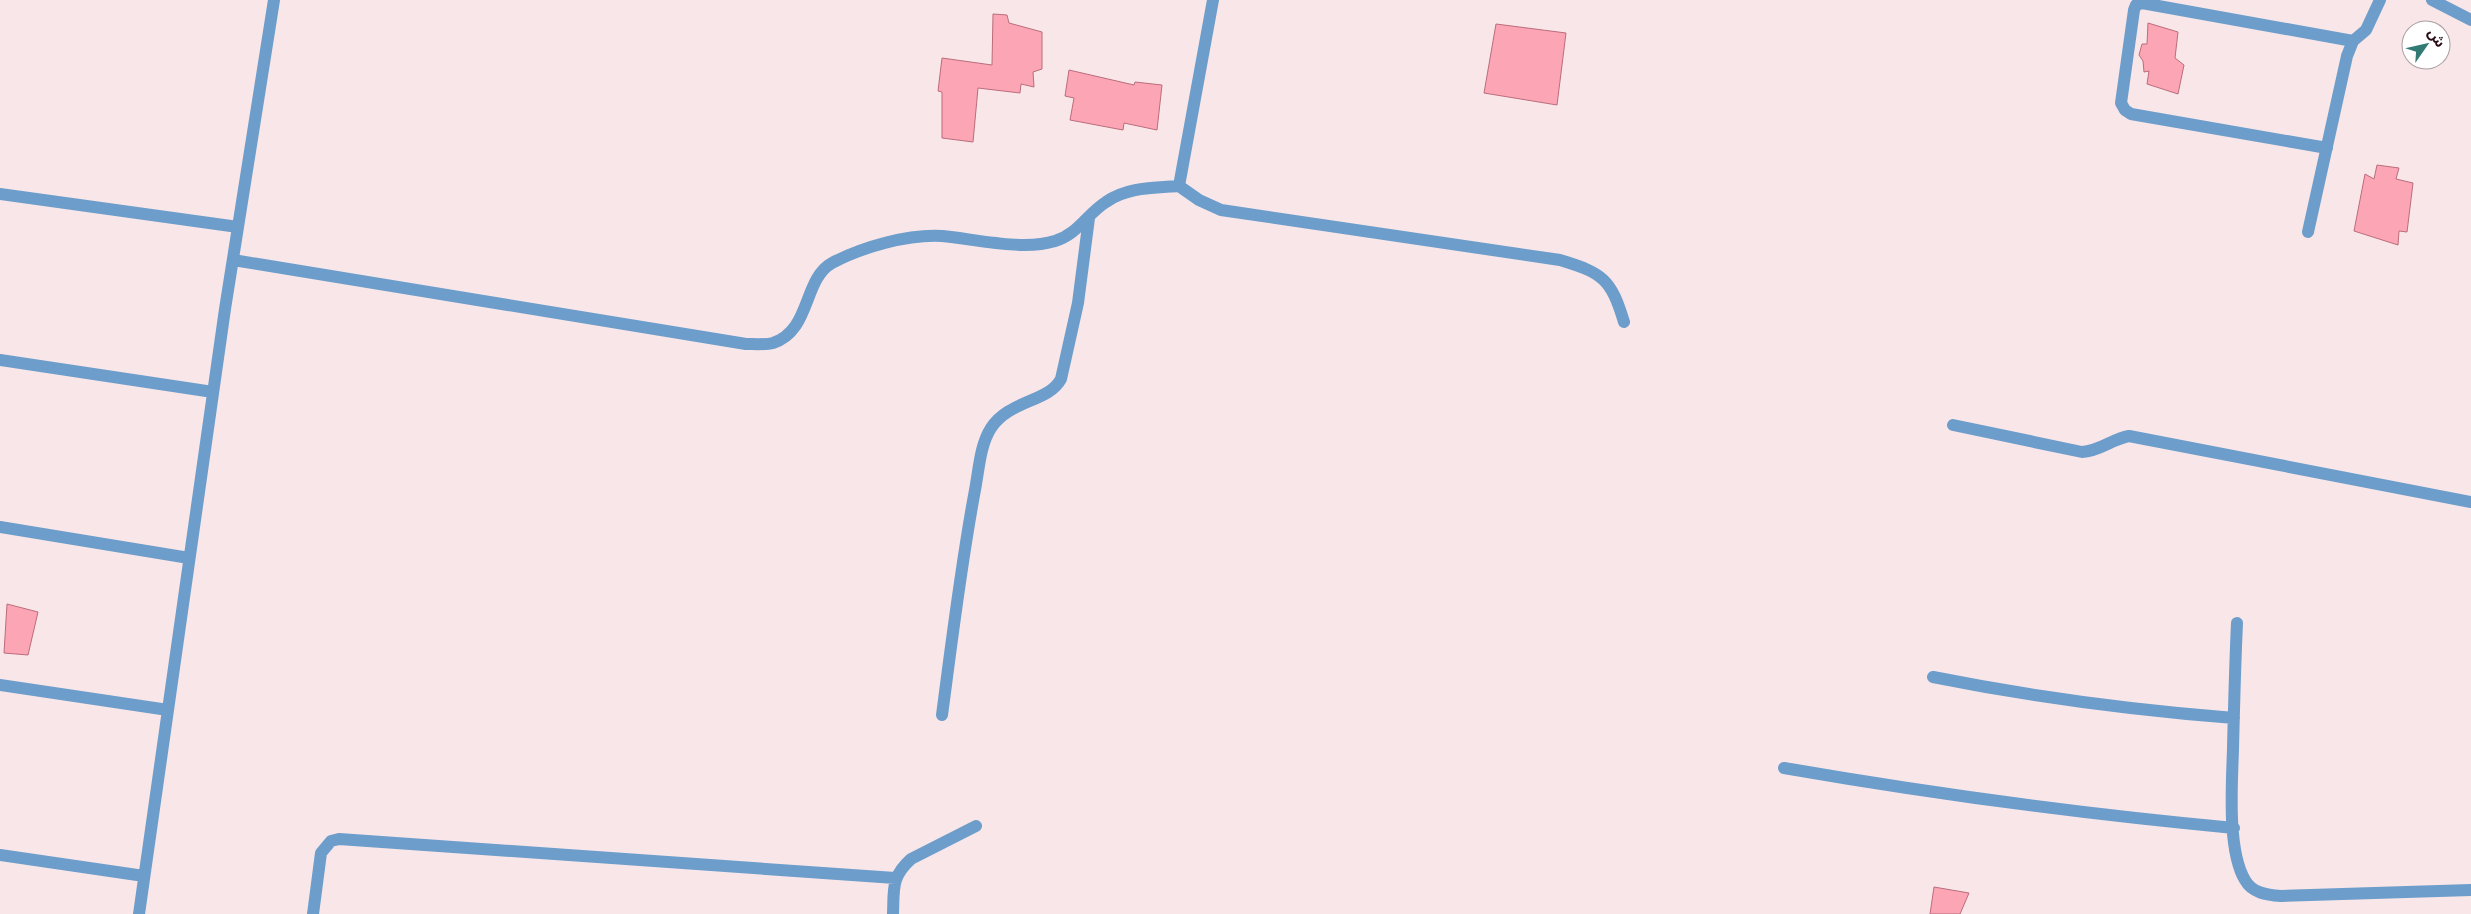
<svg xmlns="http://www.w3.org/2000/svg" width="2471" height="914" viewBox="0 0 2471 914" font-family="Commissioner,'Noto Sans Arabic',sans-serif">
<style>
.building{fill:#fca5b5;stroke:#bb6d7c}
.lines{fill:none;stroke-linecap:round;stroke-linejoin:round}
.street{stroke:#6c9dcb;stroke-width:12}
</style>
<rect width="100%" height="100%" fill="#f8e6e8"/>
<path class="building" d="M993 14 1007 15 1009 23 1042 32V69L1033 72 1034 87 1021 84 1020 93 978 88 973 142 942 138V92L938 91 942 58 992 65Z
M2148 23 2178 32 2175 58 2184 65 2178 94 2147 84 2149 71 2144 72 2143 61 2139 55 2142 44H2147Z
M1496 24 1566 33 1557 105 1484 93Z
M1069 70 1134 85 1135 82 1162 85 1157 130 1124 123 1123 130 1070 120 1074 98 1065 96Z
M2377 165 2399 168 2396 179 2413 183 2407 232 2399 231 2398 245 2354 231 2365 174 2374 179Z
M7 604 38 612 28 655 4 653Z
M1934 887 1969 893 1960 914H1930Z"/>
<g class="lines">
<path class="street" d="M1213 0 1179 186 1199 200 1221 210 1560 260C1603 273 1611 279 1624 322
M2432 0 2471 20
M2327 148 2131 114 2125 110 2121 103 2134 10 2136 5 2142 3 2353 41
M0 194 238 227
M2308 232 2347 56 2353 41 2366 30 2380 0
M233 260 746 344C754 344 765 345 773 343 811 331 803 279 832 263 862 247 908 234 942 236 975 239 1023 251 1055 241 1078 234 1087 214 1106 202 1127 187 1154 188 1179 186
M0 360 213 392
M1953 425 2082 452C2100 451 2112 439 2129 436L2471 502
M0 527 189 558
M2237 623C2235 665 2234 707 2233 749 2232 783 2227 850 2245 880 2252 893 2267 895 2281 896L2471 890
M1933 677C2033 697 2132 710 2234 718
M0 685 168 710
M942 715C952 640 961 564 975 490 979 469 980 445 991 428 1009 400 1049 402 1061 379L1078 303 1089 218
M1784 768C1934 794 2083 814 2234 828
M0 855 144 876
M139 914 225 309 274 0
M313 914 321 853 331 841 339 839 895 878
M893 914C894 889 891 877 911 859L976 826"/>
</g>
<g transform="translate(2426 45) rotate(56)"><circle r="24" fill="#ffffff" stroke="#a99ea1"/>
<path d="M0-4L9 19L0 12L-9 19Z" fill="#327a74"/>
<text y="-8" font-size="14" font-weight="bold" text-anchor="middle" fill="#290c13">ش</text>
</g>
</svg>
